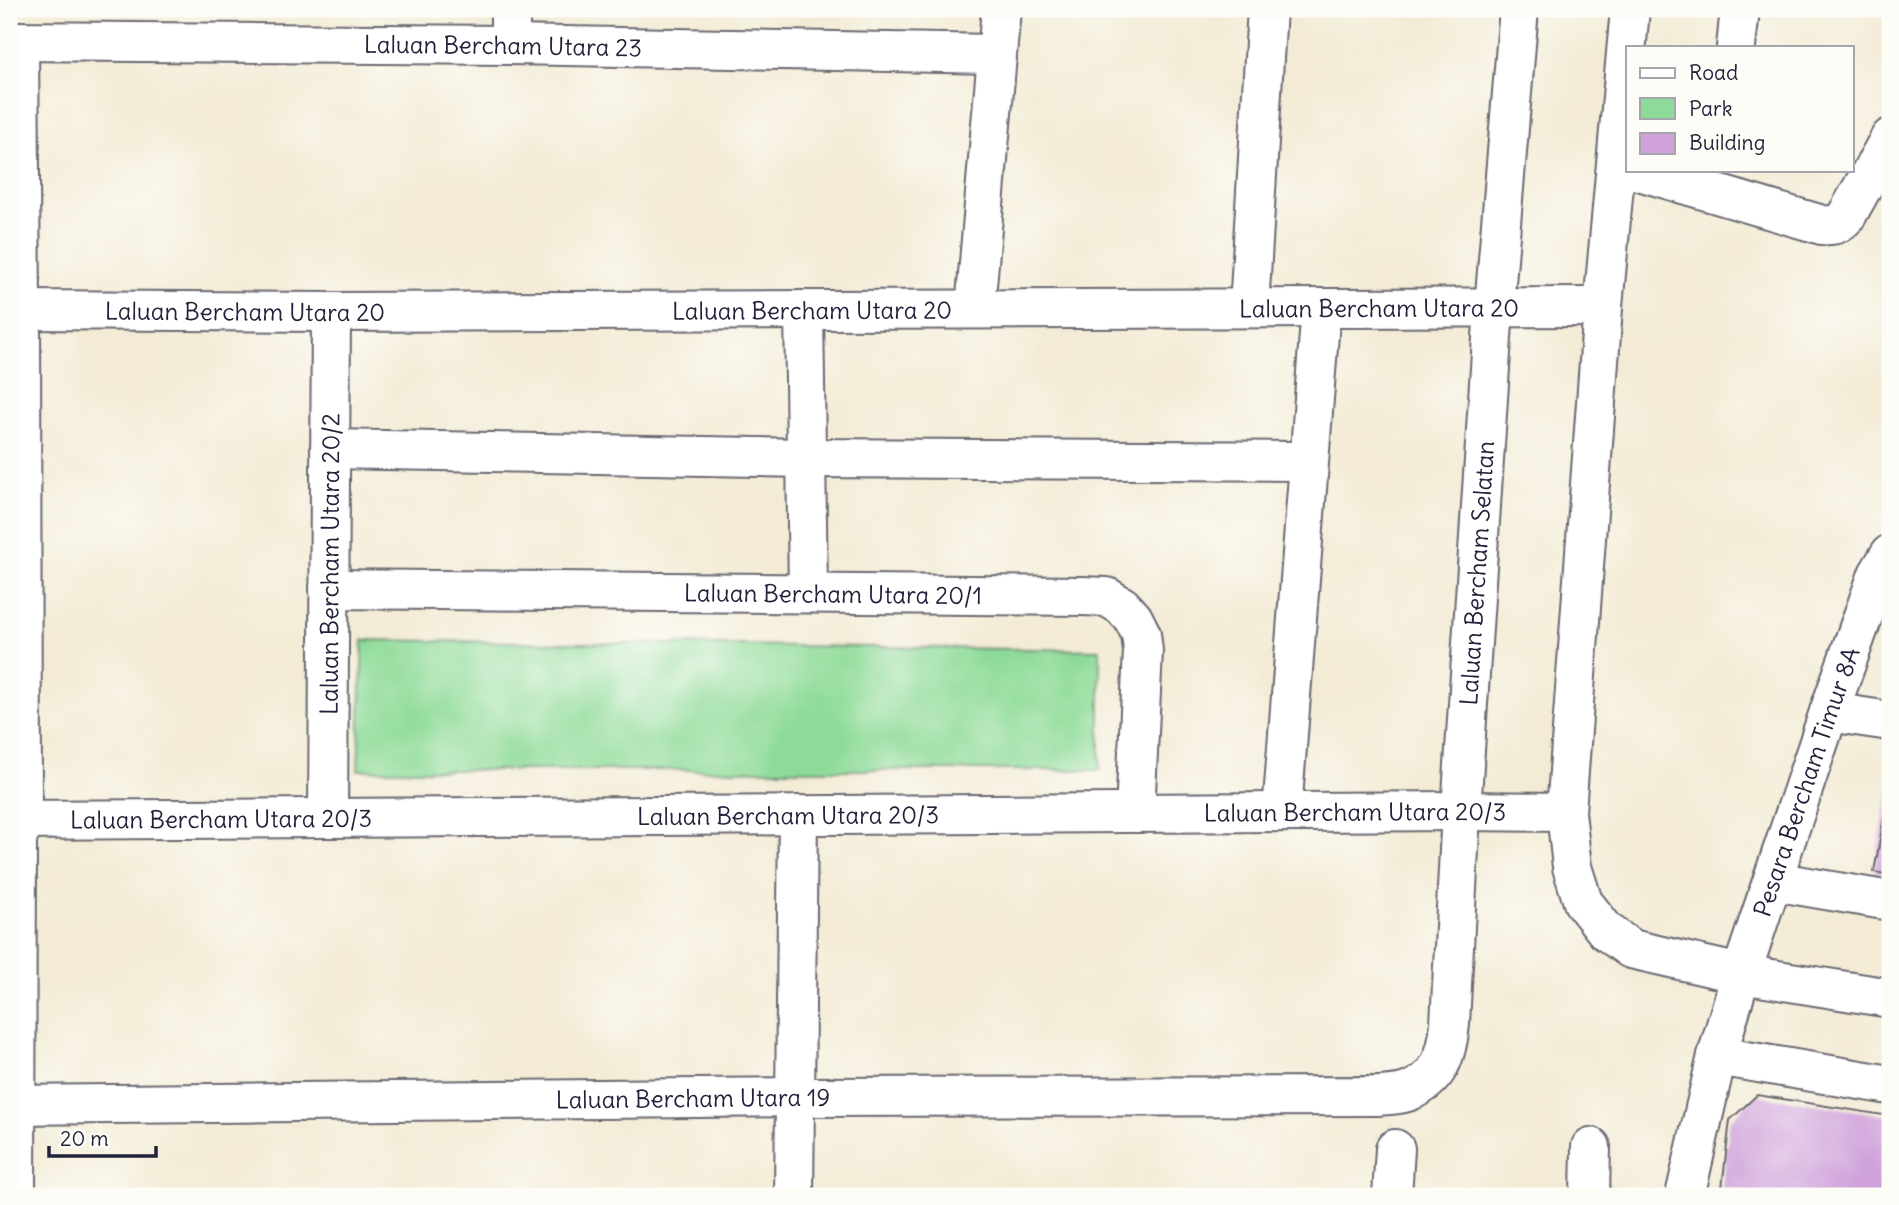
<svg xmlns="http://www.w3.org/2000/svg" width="1899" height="1205" viewBox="0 0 1899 1205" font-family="Delius,sans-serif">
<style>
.green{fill:#8edb99;stroke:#587e6a;stroke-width:2}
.building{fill:#cfa2db}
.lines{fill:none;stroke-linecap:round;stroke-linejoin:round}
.minor-casing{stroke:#6b6871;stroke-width:42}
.minor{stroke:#fff;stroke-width:38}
.labels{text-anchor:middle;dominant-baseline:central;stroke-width:6;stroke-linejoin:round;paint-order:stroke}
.street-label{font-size:24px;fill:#22223b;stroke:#fdfcf7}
</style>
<rect width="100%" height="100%" fill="#fdfcf7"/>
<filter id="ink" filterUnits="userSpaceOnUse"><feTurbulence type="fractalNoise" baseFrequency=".0143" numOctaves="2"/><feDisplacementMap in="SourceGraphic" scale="14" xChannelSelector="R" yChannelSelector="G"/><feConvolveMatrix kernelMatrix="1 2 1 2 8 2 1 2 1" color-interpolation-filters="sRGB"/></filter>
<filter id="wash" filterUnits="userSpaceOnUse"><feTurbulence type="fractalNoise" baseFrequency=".00686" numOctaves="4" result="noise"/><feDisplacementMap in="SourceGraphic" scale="28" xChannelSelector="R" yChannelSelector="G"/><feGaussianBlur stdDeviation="1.57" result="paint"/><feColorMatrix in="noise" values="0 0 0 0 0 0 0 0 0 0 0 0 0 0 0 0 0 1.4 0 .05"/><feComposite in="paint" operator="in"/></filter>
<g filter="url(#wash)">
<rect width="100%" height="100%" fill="#f3ebd5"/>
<path class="green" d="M363 640 1100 650V770H358Z"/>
<g id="blocks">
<path class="building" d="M1889 790 1890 791V875L1874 872Z
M1757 1095 1890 1116V1196H1774L1722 1188 1730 1120Z"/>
</g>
</g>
<g filter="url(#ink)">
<use href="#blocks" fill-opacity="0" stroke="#6b6871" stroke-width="2"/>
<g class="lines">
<g class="minor-casing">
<g id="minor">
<path d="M1630 9 1603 307 1566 812 1572 867 1583 902 1606 931 1631 949 1741 974 1890 998"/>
<path id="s1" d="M9 41 510 45 997 54"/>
<path d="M510 45V9"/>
<path d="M1736 47 1740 9"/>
<path d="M1636 170 1822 225C1834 226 1840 224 1847 215L1890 138"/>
<path d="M1249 308 1267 9"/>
<path d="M975 309 1001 9"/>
<path id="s2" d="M21 310 331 312 1603 307"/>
<path d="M804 310 808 593"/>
<path d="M330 449 806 458 1309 461"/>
<path id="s3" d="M329 589 1082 596 1107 597 1122 606 1133 618 1141 634 1143 651 1135 813"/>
<path d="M1829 712 1890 721"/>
<path d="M1282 812 1321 308"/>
<path id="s4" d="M328 818 331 312"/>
<path id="s5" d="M9 820 1461 811 1566 812"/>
<path d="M1773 881 1890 901"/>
<path d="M1717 1056 1890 1085"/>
<path id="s6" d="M9 1105 795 1097 1379 1096C1388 1095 1399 1095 1407 1092 1440 1080 1447 1054 1450 1024L1461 811 1494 307 1519 9"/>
<path d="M16 1196 17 841 22 820 21 310 19 41"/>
<path d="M794 1196 798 815"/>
<path d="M1392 1196 1395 1149"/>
<path d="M1590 1196 1591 1147"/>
<path id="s7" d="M1685 1196 1717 1056 1741 974 1829 712 1878 574 1890 554"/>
</g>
</g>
<use href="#minor" class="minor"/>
</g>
</g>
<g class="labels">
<g class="street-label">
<text stroke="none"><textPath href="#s1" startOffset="494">Laluan Bercham Utara 23</textPath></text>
<text stroke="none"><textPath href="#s2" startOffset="1358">Laluan Bercham Utara 20</textPath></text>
<text stroke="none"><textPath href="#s2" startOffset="791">Laluan Bercham Utara 20</textPath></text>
<text stroke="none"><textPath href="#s2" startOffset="224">Laluan Bercham Utara 20</textPath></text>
<text stroke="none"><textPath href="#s4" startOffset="254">Laluan Bercham Utara 20/2</textPath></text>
<text stroke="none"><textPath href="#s6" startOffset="1936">Laluan Bercham Selatan</textPath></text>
<text stroke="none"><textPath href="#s3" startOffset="504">Laluan Bercham Utara 20/1</textPath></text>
<text stroke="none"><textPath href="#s7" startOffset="432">Pesara Bercham Timur 8A</textPath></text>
<text stroke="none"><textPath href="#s5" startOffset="1346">Laluan Bercham Utara 20/3</textPath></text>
<text stroke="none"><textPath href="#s5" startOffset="779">Laluan Bercham Utara 20/3</textPath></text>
<text stroke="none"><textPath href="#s5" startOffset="212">Laluan Bercham Utara 20/3</textPath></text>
<text stroke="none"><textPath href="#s6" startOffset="684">Laluan Bercham Utara 19</textPath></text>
</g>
</g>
<rect width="1899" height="1205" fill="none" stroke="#fdfcf7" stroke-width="35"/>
<rect x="1626" y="46" width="228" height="126" fill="#fdfcf7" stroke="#a5a5ac" stroke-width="2"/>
<rect x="1640" y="68" width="35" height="10" fill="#ffffff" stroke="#a5a5ac" stroke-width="2"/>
<text x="1689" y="80" font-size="21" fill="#22223b">Road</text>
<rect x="1640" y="98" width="35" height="21" fill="#8edb99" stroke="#a5a5ac" stroke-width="2"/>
<text x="1689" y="116" font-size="21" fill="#22223b">Park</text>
<rect x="1640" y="133" width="35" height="21" fill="#cfa2db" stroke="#a5a5ac" stroke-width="2"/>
<text x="1689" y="150" font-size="21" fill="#22223b">Building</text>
<path d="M49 1146v10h107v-10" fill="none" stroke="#22223b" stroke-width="3.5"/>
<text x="60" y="1146" font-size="21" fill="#22223b" stroke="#fdfcf7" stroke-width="5" paint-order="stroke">20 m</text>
</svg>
